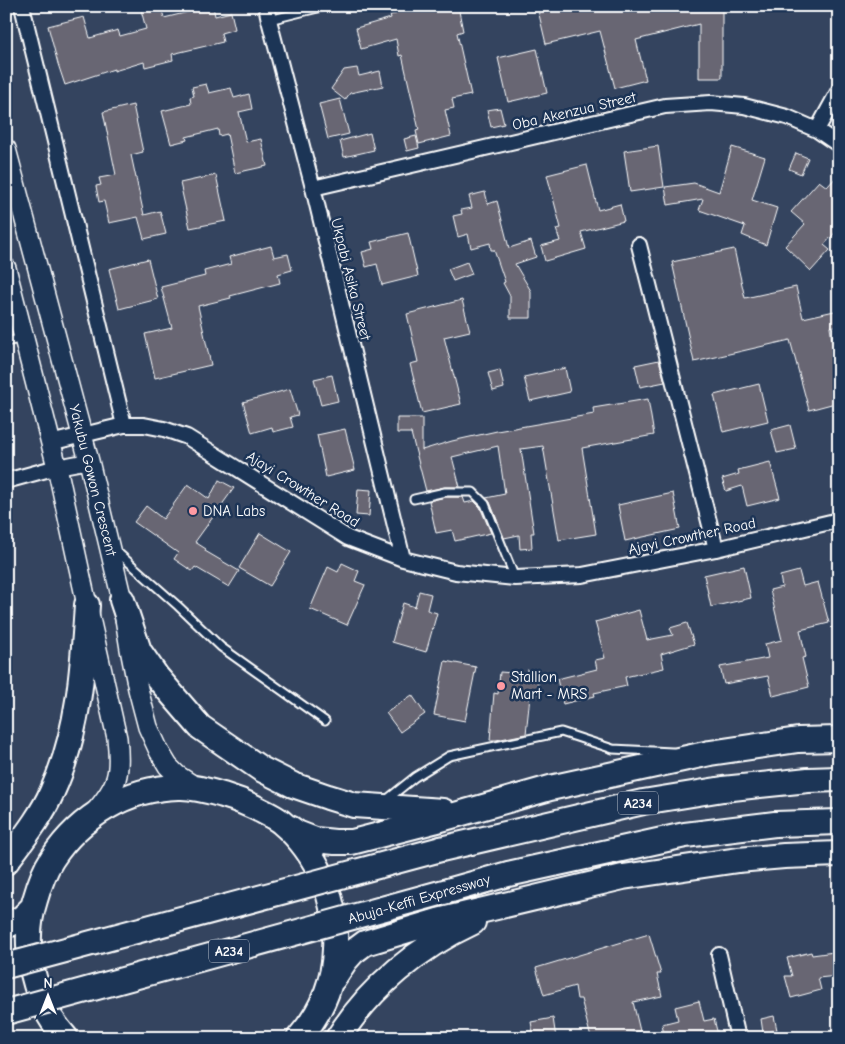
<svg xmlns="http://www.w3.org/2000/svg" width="845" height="1044" viewBox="0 0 845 1044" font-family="'Comic Neue',sans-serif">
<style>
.building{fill:#686673;stroke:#fff}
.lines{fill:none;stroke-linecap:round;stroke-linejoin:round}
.lane-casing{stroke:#fff;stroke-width:11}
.street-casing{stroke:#fff;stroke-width:18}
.secondary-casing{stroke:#fff;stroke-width:22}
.highway-casing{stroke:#fff;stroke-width:28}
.lane{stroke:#1d3557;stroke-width:7}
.street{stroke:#1d3557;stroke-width:14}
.secondary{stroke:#1d3557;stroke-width:19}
.highway{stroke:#1d3557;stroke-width:24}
.highway-bridge-casing{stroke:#fff;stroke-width:28;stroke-linecap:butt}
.highway-bridge{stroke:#1d3557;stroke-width:24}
.poi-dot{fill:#ff9aa2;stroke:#1d3557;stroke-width:2}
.labels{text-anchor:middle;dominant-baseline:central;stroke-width:5;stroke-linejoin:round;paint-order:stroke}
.shield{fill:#1d3557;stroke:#bbc2cd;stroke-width:1}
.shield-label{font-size:14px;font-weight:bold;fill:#fff}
.street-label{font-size:15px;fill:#fff;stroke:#1d3557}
.poi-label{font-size:15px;fill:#fff;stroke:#1d3557;text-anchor:start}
</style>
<rect width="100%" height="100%" fill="#34445f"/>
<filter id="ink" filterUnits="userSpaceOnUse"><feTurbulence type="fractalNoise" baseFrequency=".02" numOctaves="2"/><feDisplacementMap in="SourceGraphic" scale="10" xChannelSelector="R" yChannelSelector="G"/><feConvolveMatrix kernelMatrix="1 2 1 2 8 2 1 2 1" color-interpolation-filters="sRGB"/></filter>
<g filter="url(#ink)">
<path class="building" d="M140 6H161L164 18 213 6 215 16 231 12 235 29 221 33 223 42 172 54 173 60 145 67 144 62 114 71V69L65 85 58 64 48 26 84 17 90 38 118 30 120 36 146 29Z
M394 6H458L463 31 457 33 471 95 452 99 454 108 445 110 451 136 419 144 416 131 419 130 402 55 399 56 396 39 361 49 356 28 391 18 390 15 396 14Z
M537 6H681L682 9H722V78H699V24L636 40 646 80 615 88 600 31 546 44Z
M537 49 547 93 508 102 498 58Z
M357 68 359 76 380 71 383 86 350 93 345 100 331 89 344 70Z
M206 84 209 93 231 88 234 98 249 94 252 109 239 112 246 142 261 139 267 166 235 173 227 134 219 136 218 129 186 137 187 140 171 144 162 111 191 104 190 97 194 96 192 87Z
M340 99 349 134 328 139 319 104Z
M133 105 143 152 131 155 144 215 160 211 166 234 144 239 138 217 109 223 104 201 99 202 96 186 101 185 99 178 116 175 103 112Z
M500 108 504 124 491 127 487 110Z
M370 133 374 150 344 157 340 141Z
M416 136 419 148 407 151 404 139Z
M658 146 664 187 630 192 624 151Z
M732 147 765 157 752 200 777 208 766 245 742 235 745 226 699 210 703 199 668 205 665 187 694 183 719 192Z
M796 153 808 158 801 174 789 169Z
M587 165 598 210 620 204 624 221 581 232 586 249 545 261 541 246 560 241 556 229 561 228 547 175Z
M839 174V228L824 245 830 250 811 271 785 246 805 224 791 212 819 181 827 187Z
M216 175 226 221 190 228 180 183Z
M485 192 488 204 497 201 509 248 531 241 536 257 515 264 531 291V318H510V296L503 283 505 282 494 250H491L490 243 471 248 468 234 458 237 453 216 462 214 461 210 472 208 469 196Z
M408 233 418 276 382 285 377 264 366 267 362 252 373 249 371 242Z
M271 246 274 257 288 254 292 270 278 274 280 283 230 296 231 298 198 306 211 365 155 378 145 334 172 328 161 287 205 276 204 271 231 264 229 257Z
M734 249 745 298 796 287 803 318 839 310V325L830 327 836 368H839V402L809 410 790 340 694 362 672 262Z
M148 259 158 299 119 309 109 269Z
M467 262 472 274 453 281 448 269Z
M462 300 470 331 444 337 461 404 422 413 410 364 418 362 407 314Z
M659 360 665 382 640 387 635 365Z
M565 368 570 392 530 401 524 377Z
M500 370 504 388 493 391 488 373Z
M332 375 338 401 321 405 314 379Z
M759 384 768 421 723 432 714 395Z
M290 389 298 415 290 417 293 427 273 432 272 427 252 433 243 402Z
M648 399 654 435 582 448 596 534 559 540 543 446 521 449 534 533H531L532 548 520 549 519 535 504 538 490 502 486 498 505 494 498 446 452 457 460 487H444L426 491 411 433H397V418H422V450L452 441 497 431 594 414 593 408Z
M790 425 796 449 777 453 771 430Z
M345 429 355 470 326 477 317 435Z
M770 462 780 498 747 506 742 486 726 491 722 479 739 474 738 470Z
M219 480 234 488 195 542 206 549 205 551 239 571 229 587 195 567 192 571 174 559 178 553 134 522 146 506 163 519 188 484 209 499Z
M358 489 371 490 369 516 356 515Z
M673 493 680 529 625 541 618 505Z
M446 497H463L465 503 474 501 480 507 491 533 455 541 452 530 436 533 429 501Z
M260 533 291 552 270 586 239 568Z
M342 563 359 571 355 581 365 585 347 625 310 609 328 567 338 572Z
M744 566 751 598 711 607 704 575Z
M799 571 803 586 818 582 829 623 800 630 806 657 802 658 809 687 773 696 768 676 724 684 720 667 768 658 765 644 782 640 770 590 782 587 780 576Z
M419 591 431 594 427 610 437 613 426 652 392 642 403 603 415 607Z
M639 610 647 640 673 635 670 628 687 623 694 644 661 654 664 668 625 677 627 686 594 693 595 696 563 704 557 679 597 669 595 660 605 658 595 622Z
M445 661 476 667 465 721 434 715Z
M527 670 539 671 537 697 530 696 526 734 496 740H490L494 693 498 694 500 672 526 674Z
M412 695 425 714 400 732 386 713Z
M649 934 661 974H657L662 996 633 1002 640 1031 614 1038H591L581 999H577L575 986 544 995 536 968Z
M811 952 812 955 834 952 837 976 818 978 821 990 791 998 785 976H792L787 958Z
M699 1001 704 1021 714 1019 718 1035 706 1038H665L662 1024 678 1020 675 1007Z
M774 1016 777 1030 763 1033 761 1019Z
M553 1018 556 1038H534L531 1022Z"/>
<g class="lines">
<g class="lane-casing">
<path id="lane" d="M269 20 326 6
M6 342 23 338
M414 499 445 492H473L485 504 515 578
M115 550 178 606 221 647 325 721
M385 801 415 777 449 756 561 732 613 749 672 752"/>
</g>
<g class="street-casing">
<path id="street" d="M22 6 124 425
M266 6 269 20 313 188 403 559
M817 130 839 90
M313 188 665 106 711 103 744 106 787 117 817 130 839 145
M639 245 716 549
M50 443 124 425H144L164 429 187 437 348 538 403 559 456 572 515 578 582 575 716 549 839 520
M6 481 57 467 89 461
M719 955 738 1038"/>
</g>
<g class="secondary-casing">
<path id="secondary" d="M6 149 89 461 122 600 130 649 138 689 148 727 159 751 168 766 177 775 197 788
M6 268 57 467 87 605 117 738C121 774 118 785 95 812"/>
</g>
<g class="highway-casing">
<path id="highway" d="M122 600 139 651 157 677 200 727 261 769 293 785 328 797 354 805 443 811
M290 828 297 833 315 840 335 842H352L434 821 550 788 710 753 798 740 839 739
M441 849 643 802 723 789 808 780 839 779
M6 862C23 839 41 817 52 792 79 733 83 668 87 605
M451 890 508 874 685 835 775 824 839 822
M6 926 22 918 33 907
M333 979 345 961 353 952 365 943 438 921 623 877 738 860 784 856 839 854
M66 1038C34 1003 20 946 35 900 39 886 44 871 52 859 80 816 128 788 178 787 193 786 209 791 223 795 240 800 249 804 264 812 270 815 276 818 281 822 318 853 338 900 335 949 334 982 321 1013 299 1038
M338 1038C370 987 419 947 473 922"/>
</g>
<use href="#lane" class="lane"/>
<use href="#street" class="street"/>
<use href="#secondary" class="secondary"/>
<use href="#highway" class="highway"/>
<g class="highway-bridge-casing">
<path id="highway-bridge" d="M6 966 441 849
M6 1012 451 890"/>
</g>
<use href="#highway-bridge" class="highway-bridge"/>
</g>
</g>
<g class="poi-dot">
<circle cx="193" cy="511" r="5"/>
<circle cx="501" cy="686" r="5"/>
</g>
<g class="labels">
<g class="shield">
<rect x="618" y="791.5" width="40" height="23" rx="4"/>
<rect x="209" y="939.5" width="40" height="23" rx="4"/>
</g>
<g class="shield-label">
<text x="638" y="803">A234</text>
<text x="229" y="951">A234</text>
</g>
<g class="street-label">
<text transform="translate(574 111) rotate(-13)">Oba Akenzua Street</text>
<text transform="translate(351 279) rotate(76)">Ukpabi Asika Street</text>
<text transform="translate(93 480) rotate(76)">Yakubu Gowon Crescent</text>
<text transform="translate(303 489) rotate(32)">Ajayi Crowther Road</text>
<text transform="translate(692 536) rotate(-12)">Ajayi Crowther Road</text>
<text transform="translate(419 899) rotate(-16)">Abuja-Keffi Expressway</text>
</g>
<g class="poi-label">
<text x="203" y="511">DNA Labs</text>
<text x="511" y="677">Stallion<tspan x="511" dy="17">Mart - MRS</tspan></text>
</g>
</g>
<rect width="845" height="1044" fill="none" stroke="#1d3557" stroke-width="25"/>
<rect x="12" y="12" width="820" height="1019" fill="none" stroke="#fff" stroke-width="2" filter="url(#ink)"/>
<g transform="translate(48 996)" stroke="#1d3557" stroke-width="4" paint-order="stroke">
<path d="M0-4L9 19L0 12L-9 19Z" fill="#ffffff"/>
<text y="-8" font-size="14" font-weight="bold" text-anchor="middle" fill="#ffffff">N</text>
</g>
</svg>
